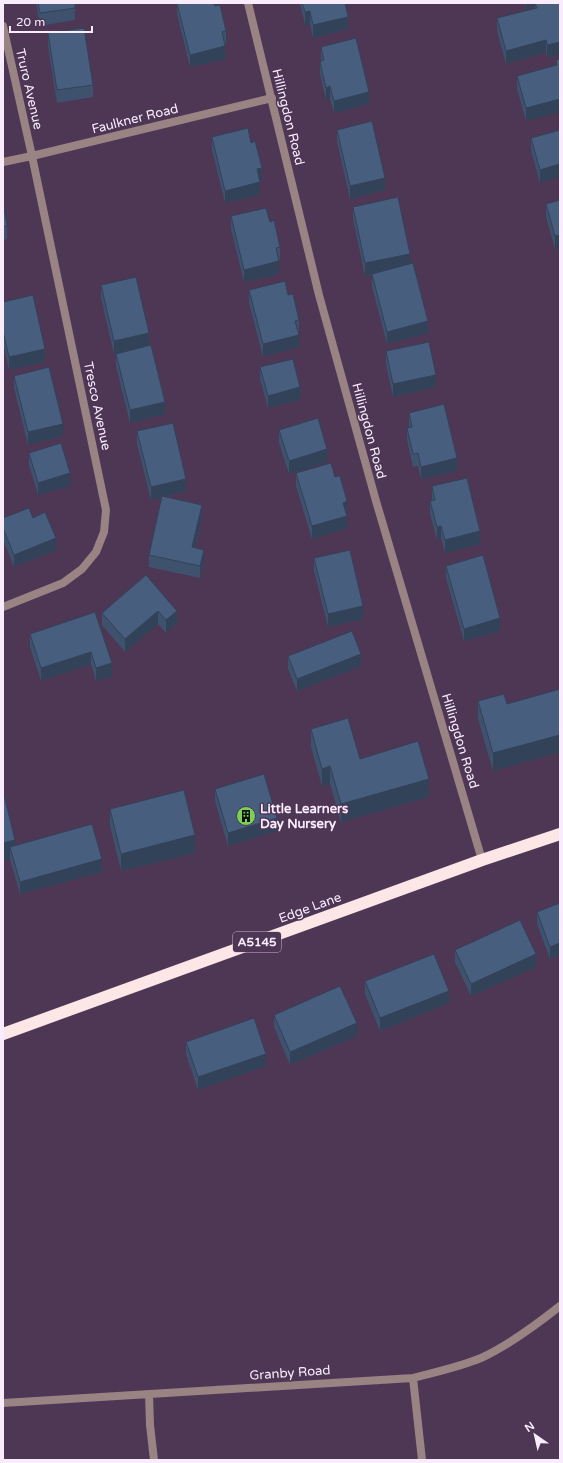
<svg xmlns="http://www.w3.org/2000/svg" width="563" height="1463" viewBox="0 0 563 1463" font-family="'Varela Round',sans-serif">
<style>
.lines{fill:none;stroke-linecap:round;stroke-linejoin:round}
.street{stroke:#998383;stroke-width:8}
.highway{stroke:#fce6e6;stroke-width:12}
.wall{fill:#3e516d}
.shaded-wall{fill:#324259}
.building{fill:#485e7f;stroke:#324259}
.labels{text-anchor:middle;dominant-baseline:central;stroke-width:3;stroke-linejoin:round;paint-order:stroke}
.shield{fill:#4e3655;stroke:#c6b6cb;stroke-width:1}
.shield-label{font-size:12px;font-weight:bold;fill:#f9edfd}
.street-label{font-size:13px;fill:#f9edfd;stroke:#4e3655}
.poi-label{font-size:13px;font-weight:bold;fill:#f9edfd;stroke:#4e3655;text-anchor:start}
</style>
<rect width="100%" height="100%" fill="#4e3655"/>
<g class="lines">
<path class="street" d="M248 3 319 295 376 501 482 860
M3 26 32 156 106 510 104 532 96 552 82 569 63 583 3 607
M3 162 32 156 272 98
M413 1378 422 1460
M149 1394 150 1425 154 1460
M3 1403 413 1378C436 1372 459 1367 481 1358 509 1345 536 1325 560 1306"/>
<path class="highway" d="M3 1034 482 860 560 834"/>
</g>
<path class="wall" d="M36 3H75V20L40 26Z
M177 3H214L215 6 226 31V44H225V59L190 67 177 14Z
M300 3H345L348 29 313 38 310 24 305 25Z
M525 3H560V54L547 58 546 52 506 64 497 31V18L535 8V6L526 9Z
M48 33 93 85V97L57 103 48 46Z
M321 47 369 104 334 113 330 99 326 100 320 74V62L321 61Z
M560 59 526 121 517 89V76L556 65V60Z
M337 130 385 190 350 199 337 142Z
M560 130 540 183 531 150V138Z
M212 137 251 143 262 180 260 181V195L225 203 212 149Z
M560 200 555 249 546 217V204Z
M3 202 7 226V239L3 240Z
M353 207 410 264 428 333 387 344 372 287V275L365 276 353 219Z
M231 216 270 222 280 247V259L279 260V274L244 282 231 229Z
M101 285 149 345 165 414 130 423 116 366V354L128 351 114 354 101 298Z
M249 290 288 295 299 320V333H298L299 347 263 357 249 303Z
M3 302 45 362 9 370 3 343Z
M386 351 436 387 393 397 386 364Z
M260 367 300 400 268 408 260 379Z
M14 376 63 436 28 445 14 388Z
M409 413 457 471 421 479 418 466 413 467 407 440V428L409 427Z
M279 430 327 462 289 474 279 443Z
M137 431 186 491 164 497 202 518 195 548 204 562 200 578 149 567V555L162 497 151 500 137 444Z
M29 453 70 486 38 495 29 465Z
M296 473 335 477 347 514H346L347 528 312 539 296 486Z
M432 486 480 544 445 553 441 538 437 540 430 514V501H432Z
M3 518H33L56 550 14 567 3 540Z
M314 558 363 619 328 627 314 571Z
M446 566 500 631 464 641 446 578Z
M146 575 177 623 166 633 158 624 125 652 102 625V613Z
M95 612 112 676 96 681 91 664 41 681 30 647V634Z
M288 656 361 666 297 691 288 669Z
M560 689V752L493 771 478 719V701L507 704Z
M311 729 360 759 429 797 341 822 330 784 322 786 311 747Z
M215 789 277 831 228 846 215 801Z
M3 791 15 846 102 872 20 894 10 859 3 861Z
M110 809 195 853 121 871 110 826Z
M560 903 550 959 537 924V912Z
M455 950 536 967 471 996 455 962Z
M365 981 449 1003 380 1031 365 994Z
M274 1015 357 1036 290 1065 274 1027Z
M186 1042 266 1066 198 1090 186 1054Z"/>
<path class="shaded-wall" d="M526 3H535V6L526 9Z
M310 11V24L305 25V12Z
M348 17V29L313 38V25Z
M546 40V52L506 64V51Z
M560 42V54L547 58V45Z
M225 46V59L190 67V55Z
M330 86V99L326 100V88Z
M369 92V104L334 113V101Z
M560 99V112L526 121V108Z
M560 164V177L540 183V170Z
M262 168V180L257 181V169Z
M385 178V190L350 199V186Z
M260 182V195L225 203V191Z
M560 235V247L555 249V236Z
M410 254V266L365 276V263Z
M279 261V274L244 282V270Z
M428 321V333L387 344V332Z
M149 333V346L114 354V341Z
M299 335V347L263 357V344Z
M45 349V362L9 370V357Z
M436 375V387L393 397V384Z
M300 387V400L268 408V396Z
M165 402V414L130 423V410Z
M63 424V436L28 445V432Z
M327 449V462L289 474V461Z
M457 458V471L421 479V467Z
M70 473V486L38 495V483Z
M186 479V491L151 500V487Z
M347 501V514L343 515V503Z
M202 505V518L192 560V547Z
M347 516V528L312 539V526Z
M441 526V538L437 540V527Z
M480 531V544L445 553V540Z
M56 538V550L14 567V555Z
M204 550V562L200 578V566Z
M363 606V619L328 627V614Z
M158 611V624L125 652V639Z
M177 611V623L166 633V620Z
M500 618V631L464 641V629Z
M91 652V664L41 681V668Z
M361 654V666L297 691V679Z
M112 663V676L96 681V668Z
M560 735V752L493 771V753Z
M330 766V784L322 786V769Z
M429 779V797L341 822V804Z
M277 818V831L228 846V833Z
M195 835V853L121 871V854Z
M15 840V858L10 847V859L3 861V843Z
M102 859V872L20 894V882Z
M560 943V955L550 959V947Z
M536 954V967L471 996V984Z
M449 991V1003L380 1031V1018Z
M357 1023V1036L290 1065V1052Z
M266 1054V1066L198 1090V1077Z"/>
<path class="building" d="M38 3H75V8L40 13Z
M177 3H214L215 6 220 5 226 31 222 32 225 46 190 55Z
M302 3H345L348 17 313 25 310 11 305 12Z
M535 3H560V42L547 45 546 40 506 51 497 18 537 8Z
M84 28 93 85 57 90 48 33Z
M356 38 369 92 334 101 330 86 326 88 320 62 324 60 321 47Z
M560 59V99L526 108 517 76 557 65 556 60Z
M372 121 385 178 350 186 337 130Z
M248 128 251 143 255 141 262 168 257 169 260 182 225 191 212 137Z
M560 130V164L540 170 531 138Z
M398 197 410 254 365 263 353 207Z
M560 200V235L555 236 546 204Z
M3 202 7 226 3 227Z
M266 208 270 222 274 220 280 247 276 248 279 261 244 270 231 216Z
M413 263 428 321 387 332 372 274Z
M136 277 149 333 114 341 101 285Z
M285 281 288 295 293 294 299 320 295 321 299 335 263 344 249 290Z
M33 295 45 349 9 357 3 331V302Z
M429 342 436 375 393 384 386 351Z
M151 345 165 402 130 410 116 354Z
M293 359 300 387 268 396 260 367Z
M49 367 63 424 28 432 14 376Z
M444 404 457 458 421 467 418 453 413 454 407 428 412 427 409 413Z
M318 418 327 449 289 461 279 430Z
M173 423 186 479 151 487 137 431Z
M61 443 70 473 38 483 29 453Z
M331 463 335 477 340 476 347 501 343 503 347 516 312 526 296 473Z
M467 478 480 531 445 540 441 526 437 527 430 501 435 500 432 486Z
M162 496 202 505 192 547 204 550 200 566 149 555Z
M29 508 33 518 45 512 56 538 14 555 3 528V518Z
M350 550 363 606 328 614 314 558Z
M483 555 500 618 464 629 446 566Z
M146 575 177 611 166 620 158 611 125 639 102 613Z
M95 612 112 663 96 668 91 652 41 668 30 634Z
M352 631 361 654 297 679 288 656Z
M560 689V735L493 753 478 701 504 694 507 704Z
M348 718 360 759 418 741 429 779 341 804 330 766 322 769 311 729Z
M264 774 277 818 228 833 215 789Z
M184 790 195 835 121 854 110 809Z
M3 791 15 840 3 843Z
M92 824 102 859 20 882 10 847Z
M560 903V943L550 947 537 912Z
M520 920 536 954 471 984 455 950Z
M434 954 449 991 380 1018 365 981Z
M340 986 357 1023 290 1052 274 1015Z
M254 1018 266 1054 198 1077 186 1042Z"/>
<defs>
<g id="building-disc" transform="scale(1)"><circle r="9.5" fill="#79d158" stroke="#4e3655"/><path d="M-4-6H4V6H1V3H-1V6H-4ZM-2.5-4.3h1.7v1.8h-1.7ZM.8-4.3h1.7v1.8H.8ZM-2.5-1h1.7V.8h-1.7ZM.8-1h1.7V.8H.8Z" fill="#111"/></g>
</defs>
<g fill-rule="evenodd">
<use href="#building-disc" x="246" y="816"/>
</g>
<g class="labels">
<rect class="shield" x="233" y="932" width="48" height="20" rx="3"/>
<g class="shield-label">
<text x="257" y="942">A5145</text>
</g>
<g class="street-label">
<text transform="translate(29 89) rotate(77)">Truro Avenue</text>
<text transform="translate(288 117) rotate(76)">Hillingdon Road</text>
<text transform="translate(135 119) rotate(-14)">Faulkner Road</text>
<text transform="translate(97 406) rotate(78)">Tresco Avenue</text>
<text transform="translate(369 431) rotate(75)">Hillingdon Road</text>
<text transform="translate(460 741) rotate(73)">Hillingdon Road</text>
<text transform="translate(310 908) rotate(-20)">Edge Lane</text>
<text transform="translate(290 1373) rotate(-4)">Granby Road</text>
</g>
<g class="poi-label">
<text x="260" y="809">Little Learners<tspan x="260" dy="15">Day Nursery</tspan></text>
</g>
</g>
<rect width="563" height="1463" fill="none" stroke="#f9edfd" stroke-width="8"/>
<g transform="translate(535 1435) rotate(326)" stroke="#4e3655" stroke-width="3" paint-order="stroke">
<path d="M0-3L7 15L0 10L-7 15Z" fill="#f9edfd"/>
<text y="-6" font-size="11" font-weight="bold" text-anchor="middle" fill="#f9edfd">N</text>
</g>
<path d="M10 26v6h82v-6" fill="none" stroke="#f9edfd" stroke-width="2"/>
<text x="16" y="26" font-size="12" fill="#f9edfd" stroke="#4e3655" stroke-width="3" paint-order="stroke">20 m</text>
</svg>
